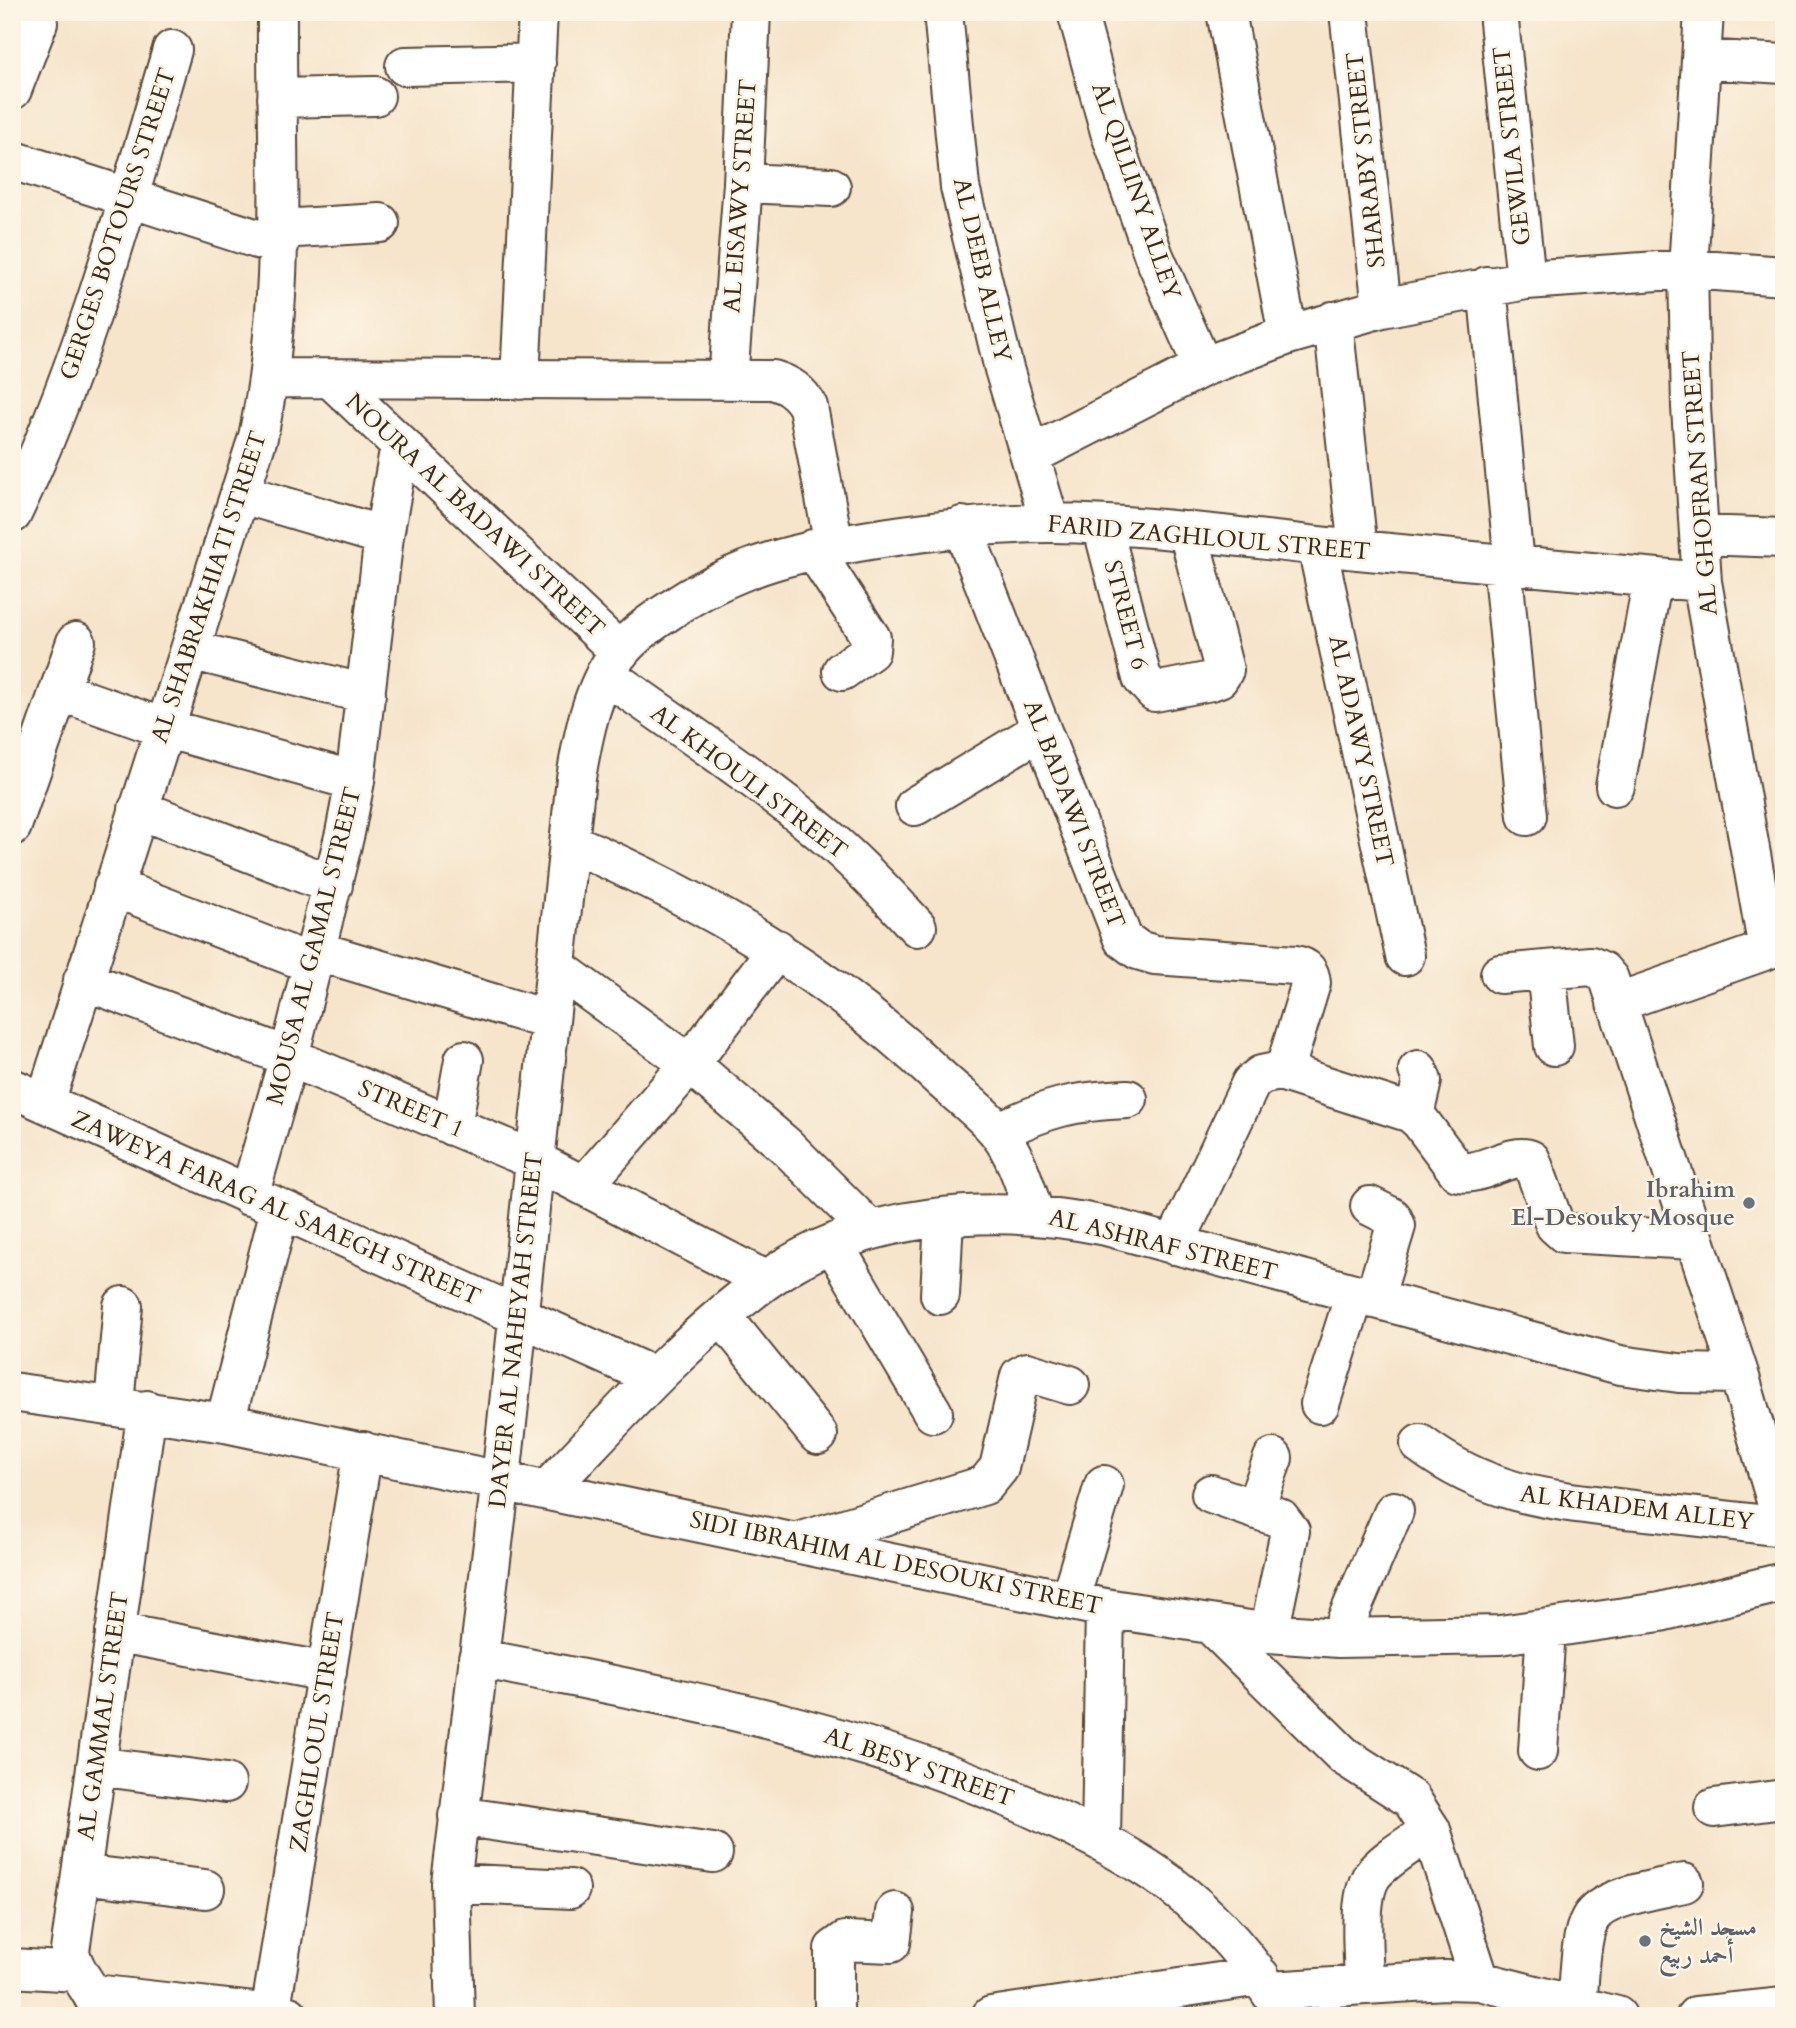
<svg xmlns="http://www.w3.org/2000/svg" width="1796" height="2028" viewBox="0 0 1796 2028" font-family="Cardo,Amiri,serif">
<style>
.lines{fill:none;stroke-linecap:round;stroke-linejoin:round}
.minor-casing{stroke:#574638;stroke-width:42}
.minor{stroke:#fff;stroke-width:38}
.worship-dot{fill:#6b7280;stroke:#fcf5e5;stroke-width:2.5}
.labels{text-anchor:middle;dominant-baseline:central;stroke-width:5;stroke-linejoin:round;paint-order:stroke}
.street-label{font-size:24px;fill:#3b2a1e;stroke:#fcf5e5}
.worship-label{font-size:24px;font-weight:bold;fill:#5b616d;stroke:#fcf5e5;text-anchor:end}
</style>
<rect width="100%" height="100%" fill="#fcf5e5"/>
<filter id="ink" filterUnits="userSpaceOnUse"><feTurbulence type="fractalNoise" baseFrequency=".0143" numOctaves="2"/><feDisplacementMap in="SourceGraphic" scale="14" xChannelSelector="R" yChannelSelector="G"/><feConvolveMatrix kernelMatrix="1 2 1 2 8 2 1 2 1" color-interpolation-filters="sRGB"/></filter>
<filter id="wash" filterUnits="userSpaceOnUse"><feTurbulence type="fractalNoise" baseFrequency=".00686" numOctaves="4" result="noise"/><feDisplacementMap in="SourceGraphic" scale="28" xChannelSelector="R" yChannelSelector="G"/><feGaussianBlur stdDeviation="1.57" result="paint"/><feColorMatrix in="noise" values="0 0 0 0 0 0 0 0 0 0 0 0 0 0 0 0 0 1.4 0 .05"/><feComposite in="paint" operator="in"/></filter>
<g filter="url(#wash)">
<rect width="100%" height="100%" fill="#f6e4cb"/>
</g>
<g filter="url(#ink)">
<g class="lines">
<g class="minor-casing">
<path id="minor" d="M943 12 960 187 1004 369 1050 523
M1077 12 1110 132 1154 256 1203 367
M1226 12 1288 335
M1349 12 1382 308
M1498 12 1526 280
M1704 12 1688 269 1691 407 1702 582 1768 949
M1701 59 1784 64
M405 66 536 63
M12 90 38 23
M277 98 375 96
M12 160 279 246
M743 183 831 187
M280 229 380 223
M1487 286 1514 564
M1333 321 1358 550
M270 378 773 380C790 385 800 392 808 407L834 546
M331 379 620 652
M520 380 538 12
M728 380 743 183 751 12
M1031 455 1203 367 1288 335 1382 308 1526 280 1688 269 1784 276
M242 494 384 536
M12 514C83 365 126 207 172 50
M1102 525 1142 678 1155 692 1211 681 1219 678 1224 670 1188 531
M962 526 1123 939 1138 950 1155 955 1295 965C1306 967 1310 971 1311 983L1287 1062 1280 1071 1261 1075 1251 1083 1174 1245
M1700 535 1784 538
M1317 546 1405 956
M813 549 871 638 870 651 842 671
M1502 563 1527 816
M190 650 366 694
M605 674C678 726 753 775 822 833 856 861 887 894 917 927
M59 691 164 728 355 781
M1615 786 1653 578
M915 806 1041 730
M138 809 333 885
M12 826 76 642
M569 842C709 903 828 972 940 1078 958 1095 982 1112 998 1132 1017 1156 1025 1187 1035 1215
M113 887 313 964
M317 951 549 1020
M556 967 690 1064 786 1146 870 1230
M1546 970 1554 1046
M1500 974 1591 966 1602 971 1609 979 1739 1374 1784 1528
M83 980 289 1057 534 1160 765 1280
M1616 1003 1784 944
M1280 1071 1411 1113 1420 1121 1458 1172C1480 1177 1513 1151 1531 1160L1555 1225 1564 1233 1694 1240
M12 1088 655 1377
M45 1103 258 437C288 294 276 157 277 12
M1414 1115 1422 1081 1418 1070
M452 1126 464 1060
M998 1132C1046 1108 1073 1101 1128 1099
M584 1186 690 1064 777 949
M249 1196 289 1057 345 833 355 781 384 536 400 445
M1370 1206 1392 1217 1396 1226 1374 1299
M833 1244 933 1413
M940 1295 944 1218
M722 1316 818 1435
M12 1392 225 1423 1105 1608 1269 1633 1339 1638 1500 1635 1660 1612 1784 1582
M114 1404 123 1306
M1320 1404 1355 1294
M225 1423 280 1209
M1420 1444C1489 1496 1551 1500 1635 1510 1684 1515 1733 1521 1783 1527
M547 1490C616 1418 684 1340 765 1281 860 1211 995 1203 1106 1226L1620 1365 1679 1373 1739 1374
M1211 1494 1280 1518 1290 1531 1269 1633
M1255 1508 1273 1458
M802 1541 985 1485 999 1468 1020 1376 1027 1372 1070 1385
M1070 1599 1104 1485
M1212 1626 1344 1756 1411 1799 1431 1830 1480 1981
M115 1632 327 1672
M1339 1638 1394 1511
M478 1658C671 1697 868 1730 1047 1815 1091 1835 1132 1856 1171 1885 1217 1920 1256 1966 1285 2016
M1538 1751 1546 1629
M96 1766 226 1783
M1714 1808 1784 1799
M458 1816 713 1853
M1101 1840 1105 1608
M81 1874 205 1889
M451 1883 570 1889
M12 1968 77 1972
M1364 1985C1364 1957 1356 1895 1374 1873 1389 1856 1413 1843 1431 1830
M1270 1991 1445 1980 1480 1981 1617 2016
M94 1994 289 2016
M1577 2005C1580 1982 1579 1938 1590 1919 1602 1896 1660 1889 1684 1883
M270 2014 363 1451
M100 2016C96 1990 74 1976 70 1951L147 1410
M455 2016 451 1883 501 1479 576 778C583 736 592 688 618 654 630 638 649 624 666 613 737 563 804 550 889 537 943 529 996 523 1051 523 1154 524 1256 540 1358 550 1473 561 1587 572 1702 582
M834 2016V1949L845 1941 891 1943 895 1912
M991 2016 1260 1976
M1696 2016 1784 2007"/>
</g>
<use href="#minor" class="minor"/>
</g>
</g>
<g class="worship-dot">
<circle cx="1749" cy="1203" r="7"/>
<circle cx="1645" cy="1941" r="7"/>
</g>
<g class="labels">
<g class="street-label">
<text transform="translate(1512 146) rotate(-96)">GEWILA STREET</text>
<text transform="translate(1366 160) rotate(-96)">SHARABY STREET</text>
<text transform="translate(1136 191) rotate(71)">AL QILLINY ALLEY</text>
<text transform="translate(740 196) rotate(-86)">AL EISAWY STREET</text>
<text transform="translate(118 224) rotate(-72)">GERGES BOTOURS STREET</text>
<text transform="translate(982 270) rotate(77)">AL DEEB ALLEY</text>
<text transform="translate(1700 483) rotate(-94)">AL GHOFRAN STREET</text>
<text transform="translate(475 515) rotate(43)">NOURA AL BADAWI STREET</text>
<text transform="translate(1209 538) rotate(5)">FARID ZAGHLOUL STREET</text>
<text transform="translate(209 587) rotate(-72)">AL SHABRAKHIATI STREET</text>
<text transform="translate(1126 615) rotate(75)">STREET 6</text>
<text transform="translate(1361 751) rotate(78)">AL ADAWY STREET</text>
<text transform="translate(749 782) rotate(37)">AL KHOULI STREET</text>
<text transform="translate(1074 814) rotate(69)">AL BADAWI STREET</text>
<text transform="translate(314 946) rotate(-76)">MOUSA AL GAMAL STREET</text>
<text transform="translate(411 1109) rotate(23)">STREET 1</text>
<text transform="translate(276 1208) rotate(24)">ZAWEYA FARAG AL SAAEGH STREET</text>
<text transform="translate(1163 1245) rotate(14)">AL ASHRAF STREET</text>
<text transform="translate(516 1330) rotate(-84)">DAYER AL NAHEYAH STREET</text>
<text transform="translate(1637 1508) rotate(7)">AL KHADEM ALLEY</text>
<text transform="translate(896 1563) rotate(12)">SIDI IBRAHIM AL DESOUKI STREET</text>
<text transform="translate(103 1716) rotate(-82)">AL GAMMAL STREET</text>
<text transform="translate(317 1732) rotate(-81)">ZAGHLOUL STREET</text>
<text transform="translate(919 1767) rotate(19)">AL BESY STREET</text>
</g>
<g class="worship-label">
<text x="1735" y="1189">Ibrahim<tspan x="1735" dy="28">El-Desouky Mosque</tspan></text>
<text x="1659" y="1927" text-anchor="start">مسجد الشيخ<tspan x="1659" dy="28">أحمد ربيع</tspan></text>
</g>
</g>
<rect width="1796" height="2028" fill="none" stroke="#fcf5e5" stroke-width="42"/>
</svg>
